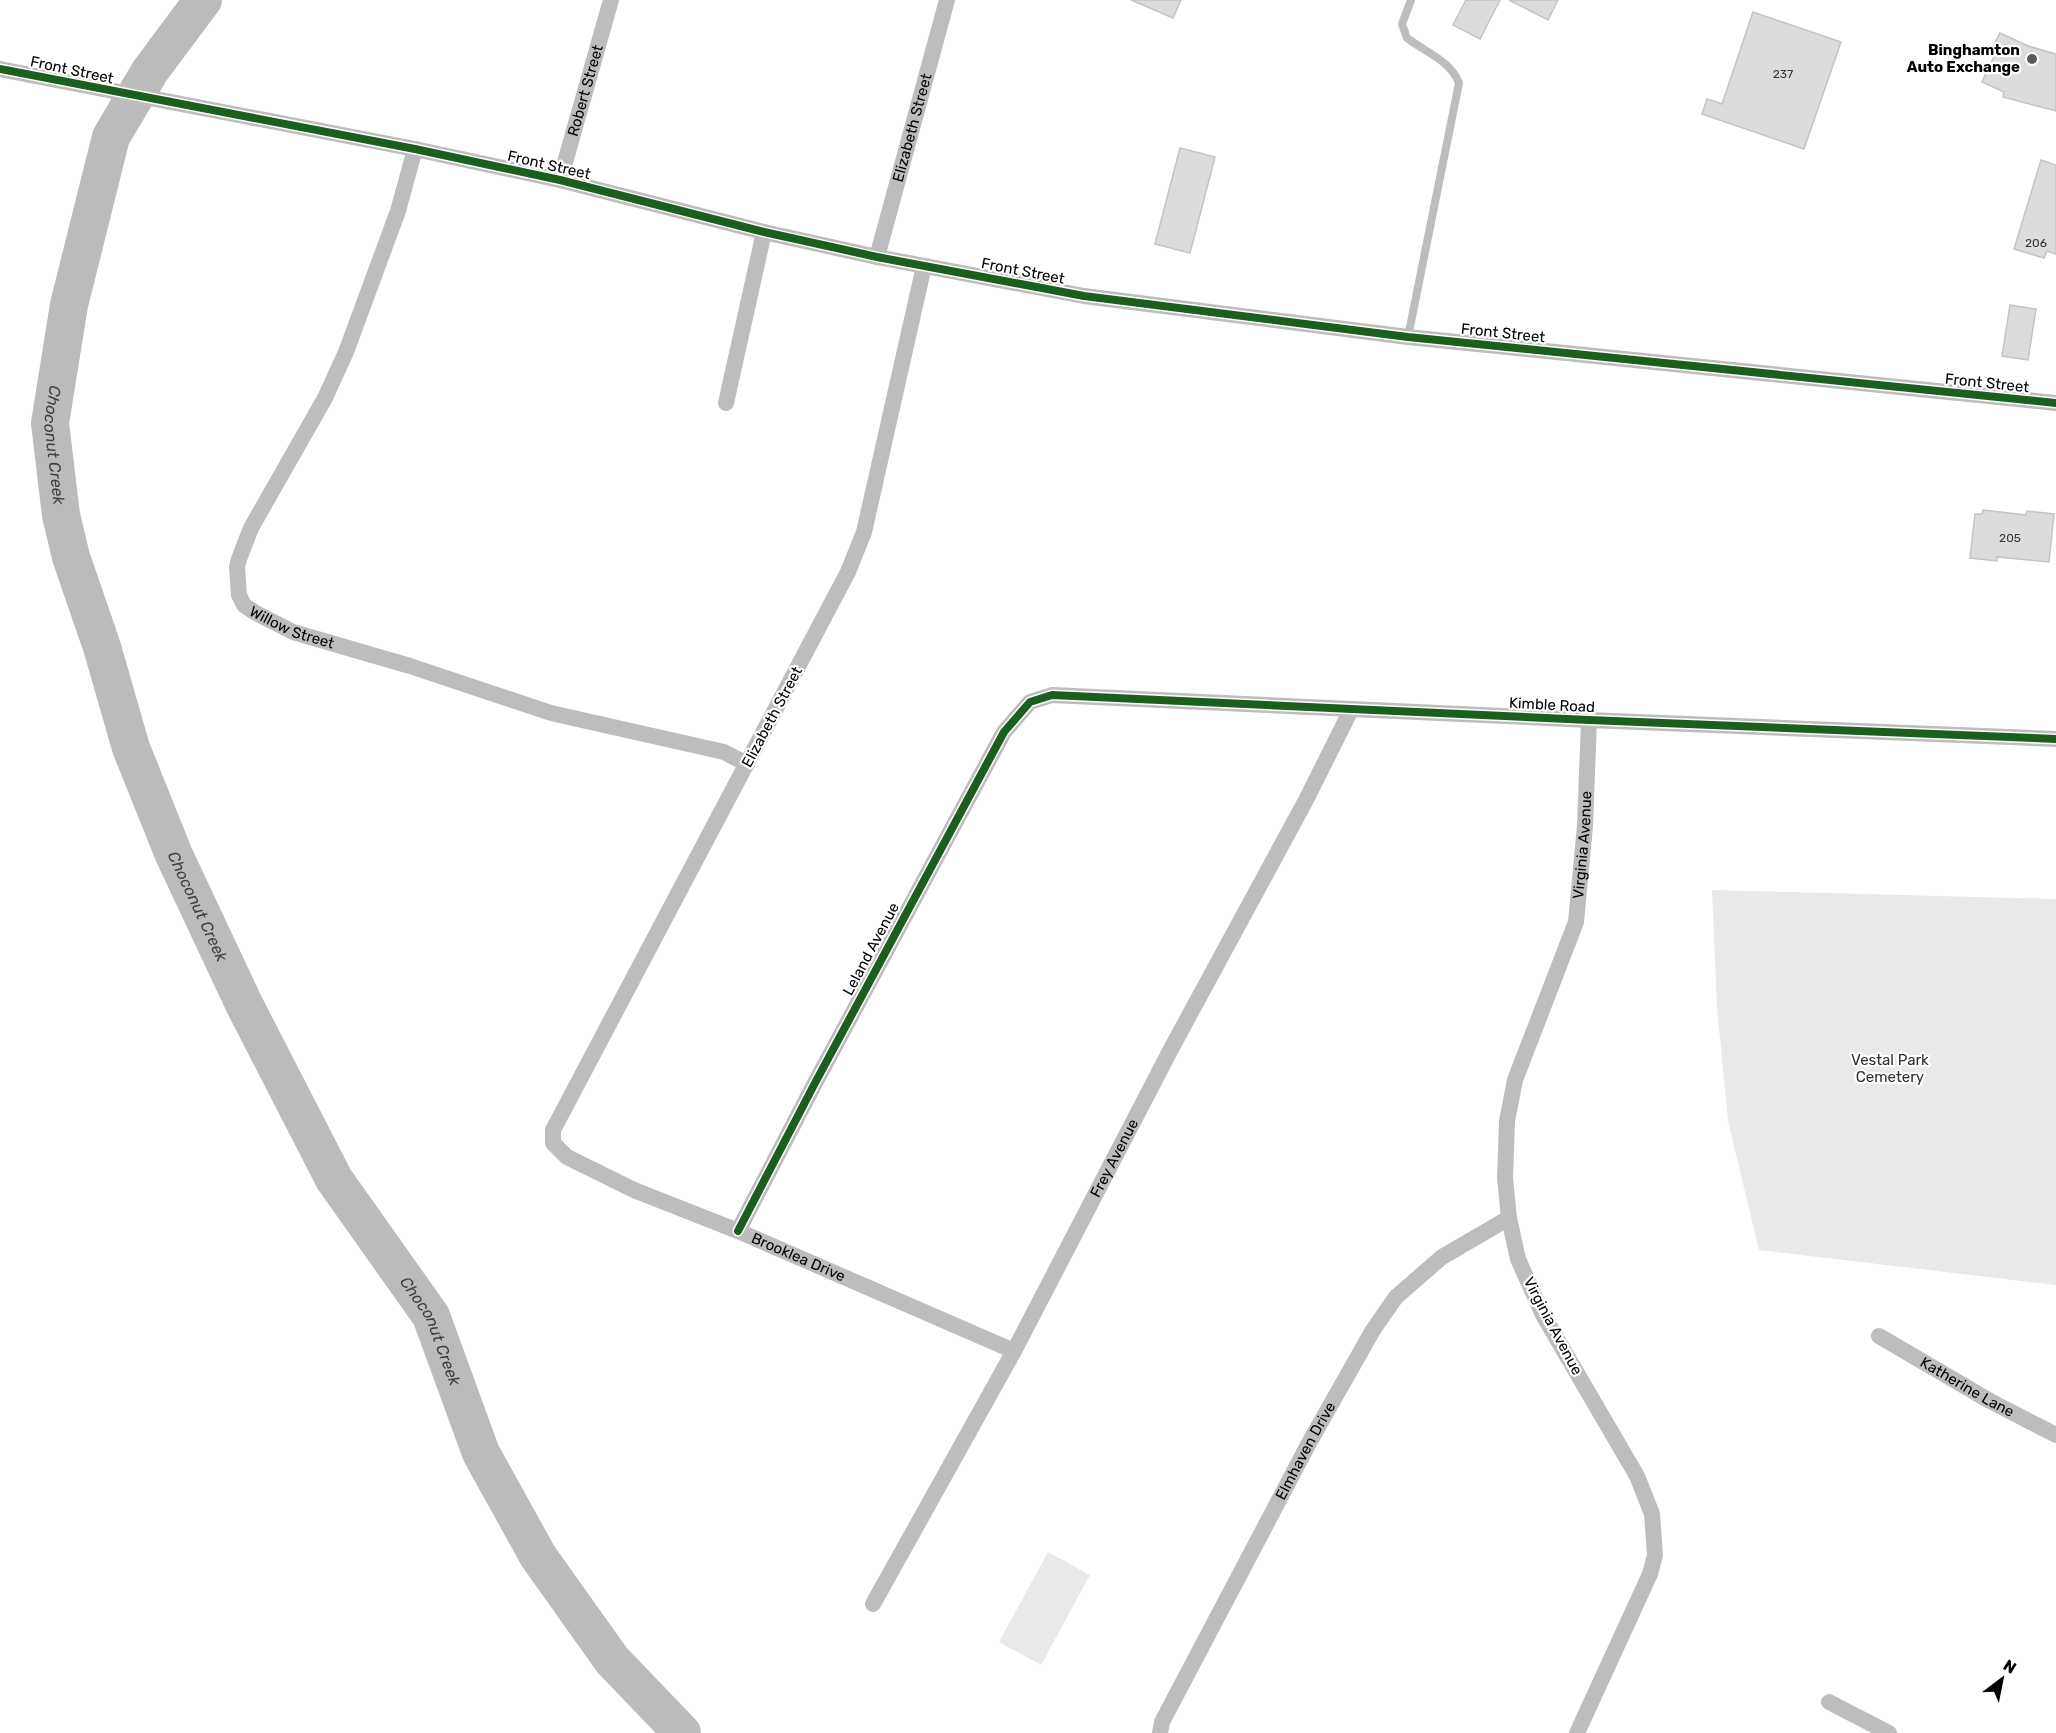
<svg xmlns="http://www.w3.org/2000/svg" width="2056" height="1733" viewBox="0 0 2056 1733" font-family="Rubik,sans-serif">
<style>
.green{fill:#e9e9e9}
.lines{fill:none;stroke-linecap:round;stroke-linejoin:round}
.river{stroke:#bbb;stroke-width:38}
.building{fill:#dcdcdc;stroke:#c4c4c4;stroke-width:1.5}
.service{stroke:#bdbdbd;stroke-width:8}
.minor{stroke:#bdbdbd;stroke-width:16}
.cycleway-casing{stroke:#fff;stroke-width:11}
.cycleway{stroke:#1b5e20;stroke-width:8}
.poi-dot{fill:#595959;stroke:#fff;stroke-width:2}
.labels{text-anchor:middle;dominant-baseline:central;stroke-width:4.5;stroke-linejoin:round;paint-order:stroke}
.number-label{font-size:12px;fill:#373737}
.poi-label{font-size:15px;font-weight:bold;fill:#000;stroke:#fff;text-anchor:end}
.street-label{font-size:15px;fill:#000;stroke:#fff}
.park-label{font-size:15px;fill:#2e2e2e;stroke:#fff}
.water-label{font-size:16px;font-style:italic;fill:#3f3f3f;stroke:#fff}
</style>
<rect width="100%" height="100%" fill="#fff"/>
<path class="green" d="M1712 890 2056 899V1285L1759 1250 1728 1121 1717 1007Z
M1048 1552 1090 1575 1041 1665 999 1642Z"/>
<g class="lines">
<path class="river" id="s1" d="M203 0 150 71 111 137 69 305 50 423 61 515 71 557 102 647 131 748 174 855 244 1004 334 1179 431 1316 481 1453 538 1556 612 1660 682 1733"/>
</g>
<path class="building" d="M1131 0H1181L1173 18Z
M1466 0H1500L1480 39 1453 25Z
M1509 0H1558L1548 20Z
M1753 12 1841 42 1804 149 1702 114 1707 99 1722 104Z
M2000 33 2028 46 2056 54V111L2003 97 2004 92 1982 82 1997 50 1992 48Z
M1180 148 1215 157 1190 253 1155 244Z
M2041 160 2056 165V254L2047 251 2044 258 2014 249Z
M2010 305 2036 309 2028 360 2002 356Z
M1983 510 2026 515 2027 511 2054 514 2049 562 1997 557V561L1970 558 1975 514H1982Z"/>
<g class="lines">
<path class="service" d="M1408 337 1459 83C1450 60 1425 52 1407 38L1402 24 1411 0"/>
<g class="minor">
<path d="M0 69 415 149 560 180 764 232 877 257 1084 296 1408 337 2056 403"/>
<path id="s2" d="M415 149 398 211 346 352 325 398 251 528 239 559 237 567 239 595 244 605 254 612 293 632 410 666 551 713 724 752 747 764"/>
<path id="s3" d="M560 180 611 0"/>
<path id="s4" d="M877 257 947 0"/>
<path id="s5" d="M924 266 864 532 848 572 553 1130V1143L567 1157 634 1190 738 1231 1014 1351"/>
<path d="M726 403 764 232"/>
<path d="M738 1231 815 1083 1004 732 1030 702 1052 695 1589 720 2056 739"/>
<path id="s6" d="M1879 1336 1990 1401 2056 1435"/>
<path id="s7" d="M873 1604 1014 1351 1171 1049 1306 800 1351 710"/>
<path d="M1829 1702 1889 1733"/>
<path id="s8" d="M1160 1733 1162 1722 1309 1443 1373 1330 1396 1297 1442 1257 1509 1218"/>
<path id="s9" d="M1577 1733 1650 1574 1655 1555 1652 1514 1637 1476 1543 1315 1518 1259 1509 1218 1505 1178 1507 1121 1515 1080 1576 922 1585 826 1589 720"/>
</g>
<g class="cycleway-casing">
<path id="cycleway" d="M0 69 415 149 560 180 764 232 877 257 1084 296 1408 337 2056 403
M738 1231 815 1083 1004 732 1030 702 1052 695 1589 720 2056 739"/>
</g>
<use href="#cycleway" class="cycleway"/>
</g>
<circle class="poi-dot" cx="2032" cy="59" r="6"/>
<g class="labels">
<g class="number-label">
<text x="1783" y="74">237</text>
<text x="2036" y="243">206</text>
<text x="2010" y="538">205</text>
</g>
<g class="poi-label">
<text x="2020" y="50">Binghamton<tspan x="2020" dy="17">Auto Exchange</tspan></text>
</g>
<g class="street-label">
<text transform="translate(72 70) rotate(12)">Front Street</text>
<text stroke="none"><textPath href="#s3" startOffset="93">Robert Street</textPath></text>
<text stroke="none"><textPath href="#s4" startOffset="134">Elizabeth Street</textPath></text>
<text transform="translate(549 165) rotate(13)">Front Street</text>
<text transform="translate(1023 271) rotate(11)">Front Street</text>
<text transform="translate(1503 333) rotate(6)">Front Street</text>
<text transform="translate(1987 383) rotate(6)">Front Street</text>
<text stroke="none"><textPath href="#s2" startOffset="549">Willow Street</textPath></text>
<text transform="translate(1552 705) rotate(3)">Kimble Road</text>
<text transform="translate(772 717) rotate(-62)">Elizabeth Street</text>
<text stroke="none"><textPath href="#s9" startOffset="952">Virginia Avenue</textPath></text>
<text transform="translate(871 949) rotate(-62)">Leland Avenue</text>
<text stroke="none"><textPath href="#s7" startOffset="507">Frey Avenue</textPath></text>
<text stroke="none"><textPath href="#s5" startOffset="1232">Brooklea Drive</textPath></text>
<text transform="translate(1553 1326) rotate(62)">Virginia Avenue</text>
<text stroke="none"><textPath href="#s6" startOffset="102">Katherine Lane</textPath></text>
<text stroke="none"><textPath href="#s8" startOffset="318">Elmhaven Drive</textPath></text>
</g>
<g class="park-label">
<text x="1890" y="1060">Vestal Park<tspan x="1890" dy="17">Cemetery</tspan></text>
</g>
<g class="water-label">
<text stroke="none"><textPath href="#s1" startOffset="480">Choconut Creek</textPath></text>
<text stroke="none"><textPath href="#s1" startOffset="966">Choconut Creek</textPath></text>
<text stroke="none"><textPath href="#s1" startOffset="1452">Choconut Creek</textPath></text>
</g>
</g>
<g transform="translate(2002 1679) rotate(32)" stroke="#ffffff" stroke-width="4.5" paint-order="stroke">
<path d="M0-4.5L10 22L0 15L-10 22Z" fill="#000000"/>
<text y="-9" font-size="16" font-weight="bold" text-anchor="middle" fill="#000000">N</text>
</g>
</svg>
